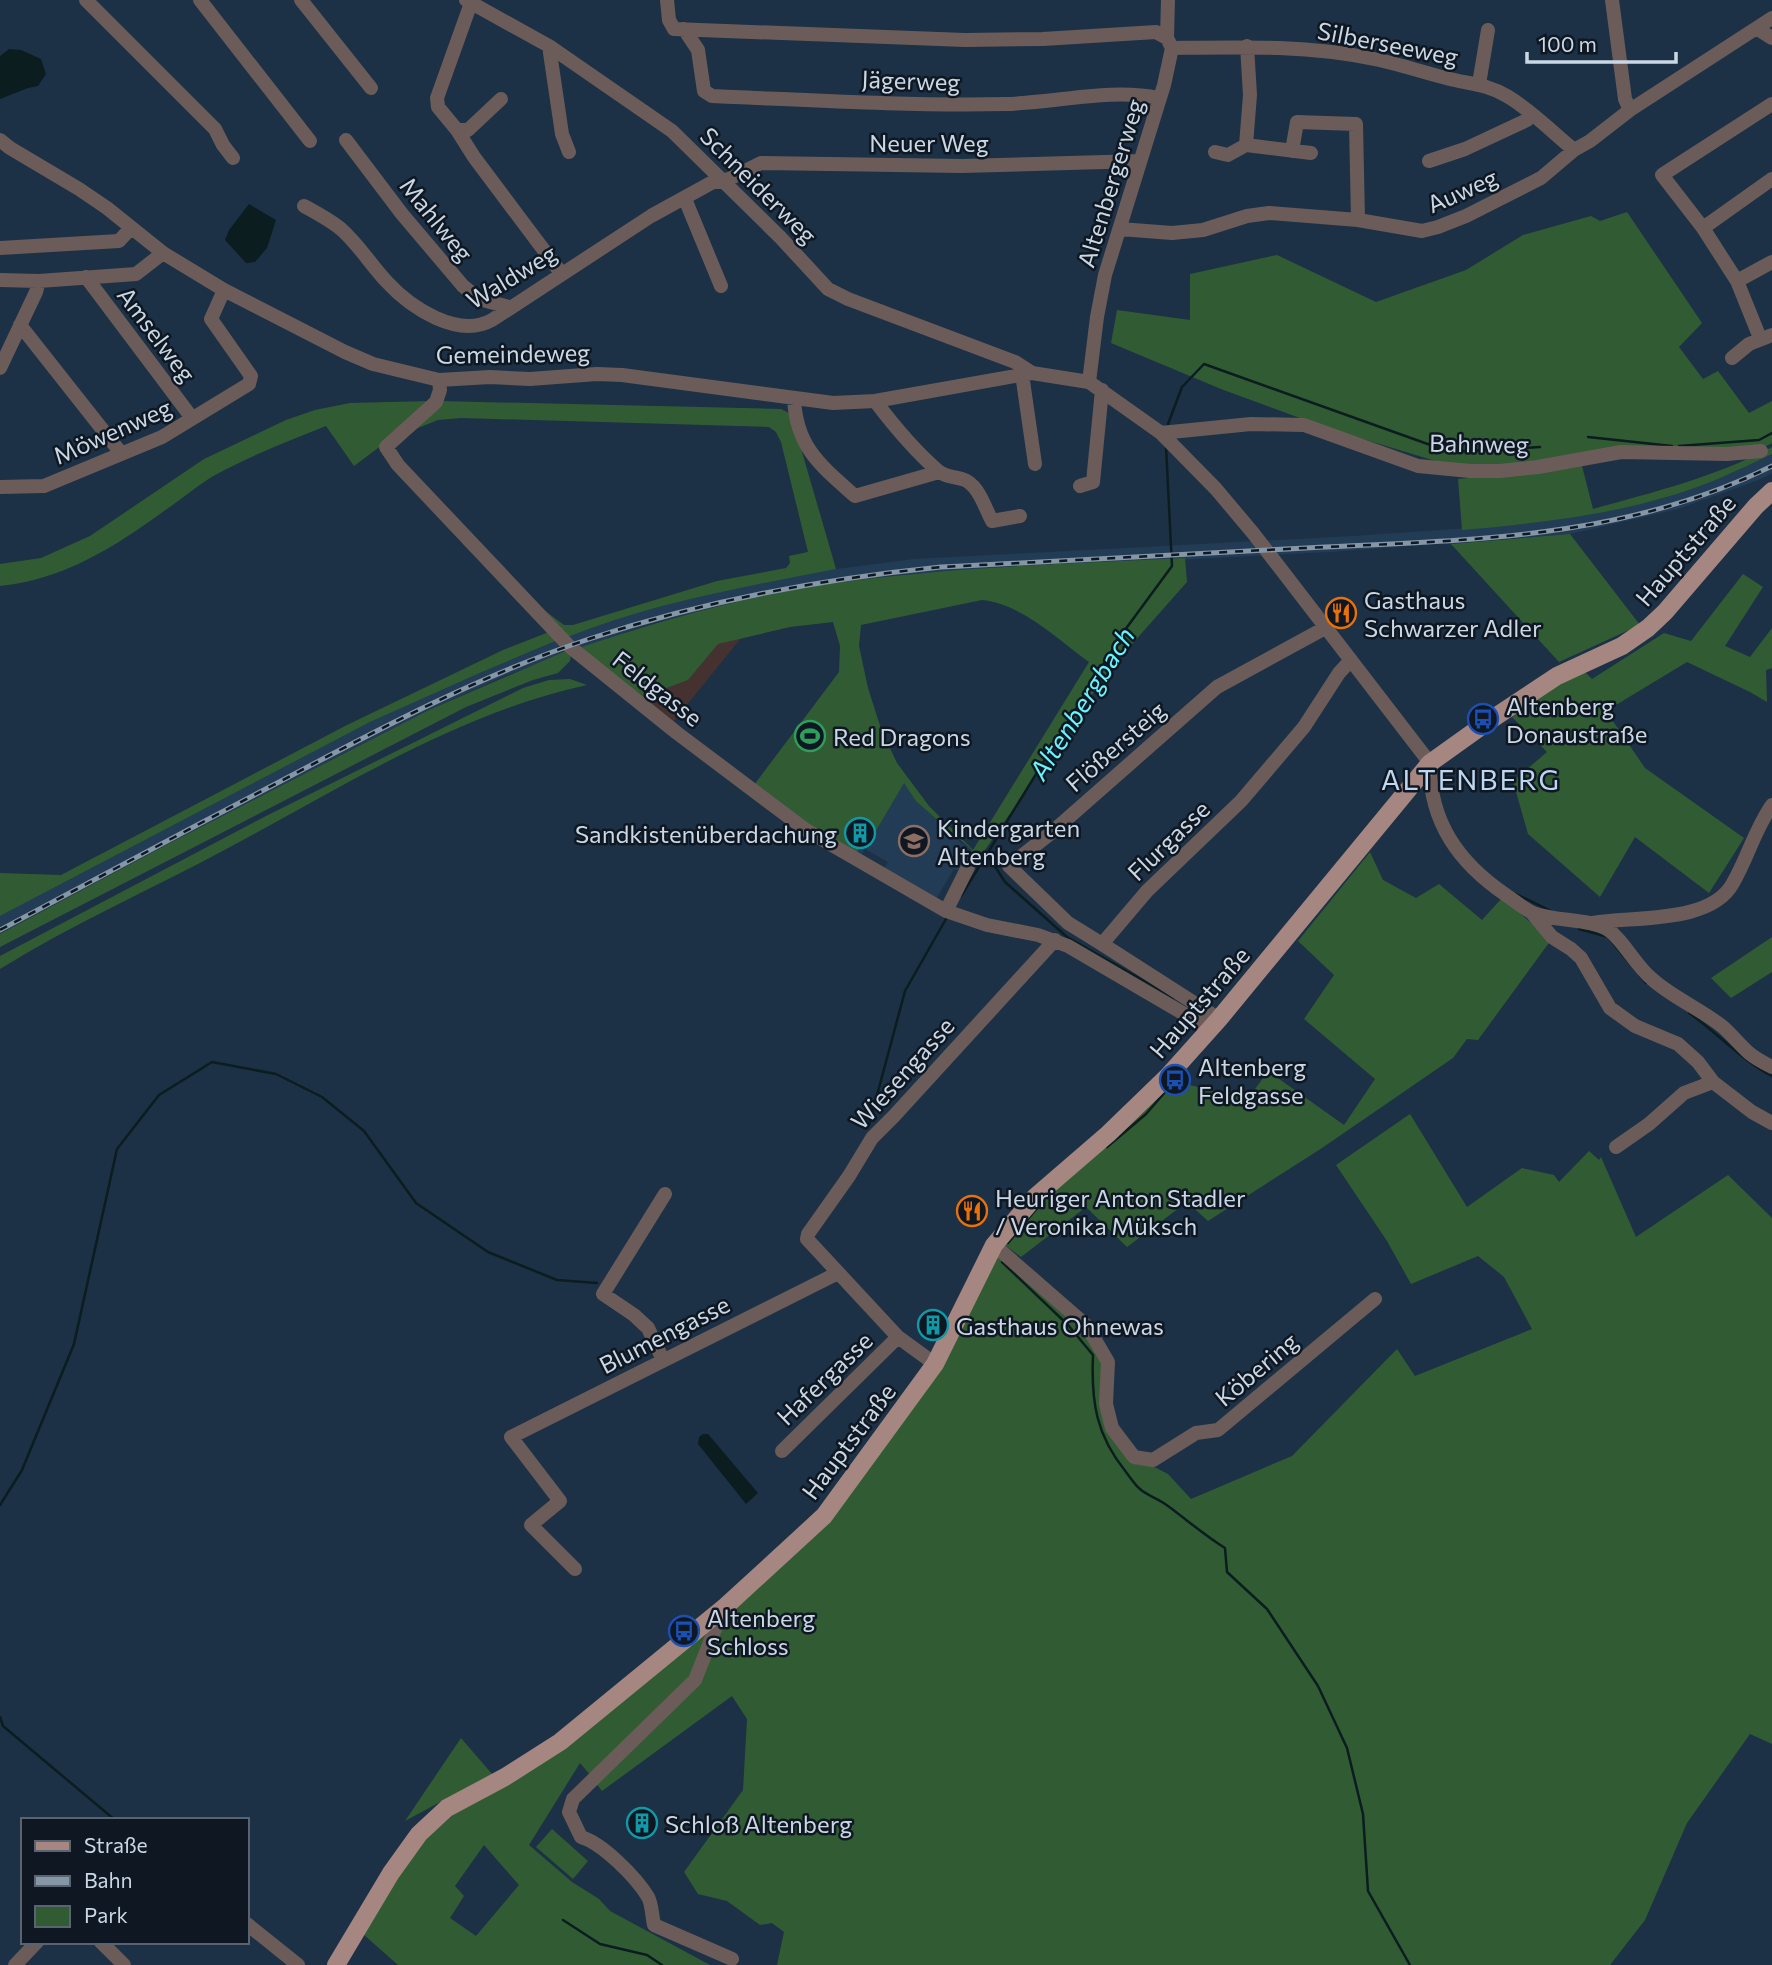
<svg xmlns="http://www.w3.org/2000/svg" width="1772" height="1965" viewBox="0 0 1772 1965" font-family="Commissioner,sans-serif">
<style>
.commercial{fill:#453130}
.built{fill:#223c56}
.green{fill:#315c33;fill-rule:evenodd}
.water{fill:#0b1d1f}
.lines{fill:none;stroke-linecap:round;stroke-linejoin:round}
.stream{stroke:#0b1d1f;stroke-width:2.5}
.minor{stroke:#6b5c59;stroke-width:14}
.major{stroke:#a68681;stroke-width:18}
.rail-casing{stroke:#8596a6;stroke-width:5}
.rail{stroke:#0f1822;stroke-width:2.5;stroke-dasharray:8;stroke-linecap:butt}
.labels{text-anchor:middle;dominant-baseline:central;stroke-width:5;stroke-linejoin:round;paint-order:stroke}
.street-label{font-size:24px;fill:#cad7e4;stroke:#0f1822}
.poi-label{font-size:24px;fill:#cad7e4;stroke:#0f1822;text-anchor:start}
.water-label{font-size:26px;font-style:italic;fill:#69f4fe;stroke:#0f1822}
.quarter-label{font-size:28px;letter-spacing:2px;fill:#bdd7f2;stroke:#0f1822}
</style>
<rect width="100%" height="100%" fill="#1c3146"/>
<path class="commercial" d="M741 638 673 722 647 703 659 691 688 680 717 644Z"/>
<path class="built" d="M1772 454V473L1756 481 1678 509 1570 534 1329 552 910 574 827 584 730 603 646 625 507 675 429 710 170 843 0 934V916L370 722 482 672 600 623 703 595 836 569 914 559 1354 536 1526 524 1594 514 1664 498 1734 472Z
M904 782 960 842 973 850 962 872 954 869 935 901 883 871 888 862 865 849 860 856 856 855 860 847 870 841Z"/>
<path class="green" d="M1627 212 1702 323 1679 347 1703 379 1718 371 1749 413 1772 401V443L1763 448 1498 467 1442 463 1327 428 1221 389 1111 343 1117 310 1190 320V274L1277 255 1376 302 1466 270 1523 235 1591 216 1600 221Z
M431 401 394 436 354 466 326 426C289 441 252 455 217 474 199 484 182 499 164 511 115 547 62 580 0 586V564L41 558 90 536 204 459 286 420 315 410 350 403Z
M440 401 781 409 791 414 836 569C744 587 652 603 565 638L532 601 564 625H573L717 581 786 568 790 563 789 556 808 552 781 442 776 432 769 427 461 418 438 420 403 434Z
M1772 447V454C1737 471 1700 488 1663 498 1598 517 1529 524 1462 530L1458 479 1536 471 1581 462 1593 509C1654 492 1715 477 1772 447Z
M1570 534 1640 625 1559 662 1451 544Z
M1185 558 1187 582 1109 670 976 863 969 858 972 850 916 801 904 783 870 841 860 847 856 855 826 837 754 785 839 672 840 646 833 622 790 627 718 644 688 680 659 691 647 703 576 649C658 621 742 597 828 584 946 567 1066 564 1185 558ZM982 600C1022 604 1057 639 1089 662L973 850 929 806 897 763 881 729 868 688 859 646 861 625Z
M1743 574 1763 587 1725 646 1750 657 1772 628V668L1766 670 1767 702 1750 692 1687 662 1606 711 1645 768 1744 838 1709 893 1635 837 1600 897 1528 834 1513 781 1547 752 1512 717 1565 680 1585 672 1592 679 1664 633 1691 641Z
M549 632 558 640 482 672 370 722 0 916V873L61 875 347 725 503 650Z
M566 651 571 654 570 661 558 673 533 680 466 707 0 947V934L170 843 429 710Z
M570 679 587 685C459 713 344 786 230 847 154 888 74 923 0 969V956L268 815 523 688 549 680Z
M1370 852 1383 880 1416 898 1439 884 1482 920 1502 898 1551 940 1478 1040 1467 1039 1453 1058 1322 1148 1208 1221 1187 1202 1127 1247 1086 1207 1021 1257 1002 1243 1053 1185 1173 1081 1248 1099 1268 1071 1344 1125 1375 1079 1304 1019 1334 975 1298 941Z
M1772 937V972L1731 998 1711 978Z
M1410 1114 1467 1207 1522 1168 1554 1175 1559 1182 1589 1151 1599 1160 1601 1157 1636 1237 1728 1175 1772 1218V1744L1750 1734 1687 1823 1645 1920 1610 1965H777L784 1932 772 1923 760 1925 727 1901 698 1894 684 1872 743 1790 747 1719 732 1696 602 1791 595 1782 698 1682 727 1610 830 1518 996 1250 1087 1333 1105 1364 1121 1450 1168 1474 1191 1499 1292 1456 1397 1349 1415 1376 1532 1329 1504 1277 1478 1256 1411 1284 1387 1241 1336 1165Z
M718 1618 692 1678 592 1777 580 1763 529 1845 572 1882 599 1899 610 1911 710 1965H398L363 1934 395 1877 423 1842 454 1814 548 1755ZM484 1845 519 1885 476 1936 450 1918 464 1896 455 1886Z
M461 1738 492 1774 405 1821Z
M552 1829 588 1861 573 1879 536 1847Z"/>
<path class="water" d="M9 49 21 50 41 59 46 74 38 86 28 88 0 99V56Z
M249 204 276 220 267 248 255 262 246 263 225 240 229 230Z
M703 1434H708L758 1493 746 1504 698 1444 699 1437Z"/>
<g class="lines">
<path class="stream" d="M1168 424 1182 387 1204 364 1450 452 1540 447
M1588 437 1672 446
M1166 446 1172 566 1122 634 987 854 1005 882 1067 937 1174 998
M1679 446 1759 440 1772 433
M1516 894 1551 911
M961 896 987 854
M1579 929 1608 937 1646 983
M1689 1013C1718 1033 1741 1060 1772 1076
M869 1125 905 991 946 919
M1107 1147 1146 1114 1172 1084
M1008 1243 1043 1201
M1002 1262 1068 1325 1093 1355C1091 1402 1096 1435 1126 1472 1130 1477 1135 1485 1140 1489 1148 1496 1159 1499 1168 1506 1187 1520 1204 1535 1225 1548L1227 1572 1267 1609 1318 1686 1347 1748 1363 1814 1368 1891 1410 1965
M0 1505 22 1470 74 1344 117 1149 159 1095 212 1062 276 1074 322 1097 364 1131 416 1203 488 1252 557 1280 597 1283
M0 1717 3 1726 115 1820
M563 1920 600 1944 647 1955 662 1965"/>
<path class="minor" d="M86 0 215 129 223 145 233 158
M200 0 310 141
M301 0 371 88
M466 0 549 46 672 131 780 237 828 289 848 299 1015 362 1032 373
M667 0 669 20 674 29 965 40 1043 39 1156 32 1167 38
M1612 0 1625 99 1630 110
M471 3 437 98 438 107 457 130H468L501 99
M684 29 698 50 704 91 712 96C809 100 907 106 1005 104 1056 103 1109 88 1159 98
M1758 29 1772 38
M549 46 562 134 569 152
M1247 46 1250 95 1246 145 1311 153
M1172 48C1240 47 1308 45 1374 59 1399 64 1422 72 1446 78 1468 84 1487 84 1507 96 1531 110 1552 132 1574 150
M1479 84 1488 30
M457 130 474 157 561 273
M0 140 10 148 79 189 107 208 163 253 224 290 345 352 373 364 439 380 490 377 530 379 597 374 622 375 833 403 875 401 1032 373 1089 382 1161 433 1216 489 1253 533 1430 763C1429 822 1459 863 1506 895 1515 901 1524 909 1533 913 1556 922 1592 918 1610 931 1625 943 1636 966 1652 979 1673 998 1701 1009 1723 1027 1732 1035 1740 1045 1749 1053 1756 1059 1764 1063 1772 1067
M346 140 402 214 463 286 479 299 509 307
M1292 151 1297 122 1356 124 1358 220
M1215 152 1228 155 1246 145
M1429 161 1465 149 1527 120 1531 115
M685 199 721 286
M304 206C317 213 330 220 341 229 359 245 371 265 387 282 411 308 458 339 492 320L651 216 711 183 729 179 761 163 962 166 1140 161
M1703 228 1772 179
M1120 229 1172 233 1203 230 1247 216 1269 213 1358 220 1422 231 1438 227 1466 216 1541 178 1574 150 1590 141 1630 110 1772 18
M0 248 119 241 131 228
M86 277 192 418
M0 280 39 281
M1737 281 1772 262
M20 325 121 453
M1760 338 1737 281 1703 228 1662 175 1772 104
M1732 358 1749 344 1772 335
M0 368 36 292 39 281 136 274 163 253
M1022 374 1035 464
M439 380 440 390 436 402 386 447 398 465 569 646 677 733 806 830 946 911 987 925 1038 935 1068 946 1210 1029
M1089 382 1097 317 1105 275 1164 85 1172 48 1167 38 1168 0
M794 398C796 447 820 465 855 496L939 472
M875 401C894 426 914 450 937 470 945 477 952 476 962 479 978 483 985 508 992 521L1020 516
M1161 433 1251 424 1304 425 1418 466 1470 471H1500L1538 467 1621 452 1727 454 1761 451
M1080 486 1093 482 1102 390
M0 487 44 486 162 437 249 384 251 376 211 319 224 290
M946 911 968 867
M1532 913 1552 937 1571 949 1581 958 1610 1008 1635 1026 1678 1044 1698 1062 1713 1082 1752 1112 1772 1123
M1593 923C1634 916 1711 924 1733 883 1748 857 1755 829 1772 805
M1102 944 1068 923 1009 866 1051 833 1217 687 1325 628
M1219 1019 1102 944 1147 891 1241 801 1304 727 1339 673 1351 660
M1616 1147 1649 1124 1684 1093 1713 1082
M994 1245 1087 1326 1108 1362 1106 1404 1112 1428 1134 1457 1153 1460 1196 1433 1218 1430 1375 1299
M663 1360 648 1328 634 1315 603 1294 665 1194
M935 1364 898 1337 807 1239 808 1234 849 1176 872 1138 894 1116 1055 940
M782 1451 898 1337
M575 1569 531 1525 560 1501 511 1437 838 1273
M723 1609 695 1680 573 1799 569 1812 581 1837C602 1843 636 1877 648 1897 652 1904 652 1916 654 1925L732 1959
M247 1924 298 1965
M101 1942 124 1965
M15 1965 37 1942"/>
<path class="major" d="M336 1965 391 1873 419 1834 447 1808 505 1777 560 1742 726 1606 824 1516 935 1364 994 1245 1035 1197 1108 1134 1168 1076 1219 1019 1430 763 1486 723 1557 676 1622 646 1648 628 1665 612 1756 506 1772 491"/>
<g class="rail-casing">
<path id="rail" d="M0 930C94 880 187 830 281 781 381 728 481 675 589 639 704 601 821 579 941 567 1063 561 1185 554 1306 548 1467 540 1624 540 1772 466"/>
</g>
<use href="#rail" class="rail"/>
</g>
<defs>
<g id="restaurant-ring" transform="scale(1.575)"><circle r="9.5" fill="#0f1822" stroke="#e8710a" stroke-width="1.5"/><path d="M-5-6h1v4h1v-4h1v4h1v-4h1v5L-1.5 .5V6h-2V.5L-5-1ZM5-6V6H3V1.5H1.5Q1.5-4 5-6Z" fill="#e8710a"/></g>
<g id="bus-ring" transform="scale(1.575)"><circle r="9.5" fill="#0f1822" stroke="#1a4fb4" stroke-width="1.5"/><path d="M-5-6H5V4H4V6H2V4H-2V6H-4V4H-5ZM-3.5-4V0h7V-4ZM-3.5 1.2v1.5H-2V1.2ZM2 1.2v1.5H3.5V1.2Z" fill="#1a4fb4"/></g>
<g id="stadium-ring" transform="scale(1.575)"><circle r="9.5" fill="#0f1822" stroke="#2e9e5b" stroke-width="1.5"/><path d="M0-5a6.5 5 0 1 0 0 10a6.5 5 0 1 0 0-10ZM-3.5-1.8h7v3.6h-7Z" fill="#2e9e5b"/></g>
<g id="building-ring" transform="scale(1.575)"><circle r="9.5" fill="#0f1822" stroke="#0f9aa8" stroke-width="1.5"/><path d="M-4-6H4V6H1V3H-1V6H-4ZM-2.5-4.3h1.7v1.8h-1.7ZM.8-4.3h1.7v1.8H.8ZM-2.5-1h1.7V.8h-1.7ZM.8-1h1.7V.8H.8Z" fill="#0f9aa8"/></g>
<g id="school-ring" transform="scale(1.575)"><circle r="9.5" fill="#0f1822" stroke="#8d6e63" stroke-width="1.5"/><path d="M0-5L7-2L0 1L-7-2ZM-4 1L0 2.5L4 1V4Q0 6-4 4Z" fill="#8d6e63"/></g>
</defs>
<g fill-rule="evenodd">
<use href="#restaurant-ring" x="1341" y="613"/>
<use href="#bus-ring" x="1483" y="719"/>
<use href="#stadium-ring" x="810" y="736"/>
<use href="#building-ring" x="860" y="833"/>
<use href="#school-ring" x="914" y="841"/>
<use href="#bus-ring" x="1175" y="1080"/>
<use href="#restaurant-ring" x="972" y="1211"/>
<use href="#building-ring" x="933" y="1325"/>
<use href="#bus-ring" x="684" y="1631"/>
<use href="#building-ring" x="642" y="1823"/>
</g>
<g class="labels">
<g class="street-label">
<text transform="translate(1388 43) rotate(11)">Silberseeweg</text>
<text transform="translate(911 80) rotate(2)">Jägerweg</text>
<text x="929" y="142">Neuer Weg</text>
<text transform="translate(1110 183) rotate(-73)">Altenbergerweg</text>
<text transform="translate(759 185) rotate(45)">Schneiderweg</text>
<text transform="translate(1462 190) rotate(-24)">Auweg</text>
<text transform="translate(437 219) rotate(51)">Mahlweg</text>
<text transform="translate(511 276) rotate(-31)">Waldweg</text>
<text transform="translate(157 334) rotate(53)">Amselweg</text>
<text transform="translate(513 353) rotate(-1)">Gemeindeweg</text>
<text transform="translate(112 431) rotate(-24)">Möwenweg</text>
<text transform="translate(1479 443) rotate(1)">Bahnweg</text>
<text transform="translate(1685 550) rotate(-49)">Hauptstraße</text>
<text transform="translate(658 688) rotate(38)">Feldgasse</text>
<text transform="translate(1115 746) rotate(-41)">Flößersteig</text>
<text transform="translate(1168 840) rotate(-44)">Flurgasse</text>
<text transform="translate(1199 1002) rotate(-49)">Hauptstraße</text>
<text transform="translate(902 1073) rotate(-48)">Wiesengasse</text>
<text transform="translate(664 1334) rotate(-27)">Blumengasse</text>
<text transform="translate(1256 1369) rotate(-40)">Köbering</text>
<text transform="translate(824 1378) rotate(-44)">Hafergasse</text>
<text transform="translate(848 1441) rotate(-53)">Hauptstraße</text>
</g>
<g class="poi-label">
<text x="1364" y="599">Gasthaus<tspan x="1364" dy="28">Schwarzer Adler</tspan></text>
<text x="1506" y="705">Altenberg<tspan x="1506" dy="28">Donaustraße</tspan></text>
<text x="833" y="736">Red Dragons</text>
<text x="937" y="827">Kindergarten<tspan x="937" dy="28">Altenberg</tspan></text>
<text x="837" y="833" text-anchor="end">Sandkistenüberdachung</text>
<text x="1198" y="1066">Altenberg<tspan x="1198" dy="28">Feldgasse</tspan></text>
<text x="995" y="1197">Heuriger Anton Stadler<tspan x="995" dy="28">/ Veronika Müksch</tspan></text>
<text x="956" y="1325">Gasthaus Ohnewas</text>
<text x="707" y="1617">Altenberg<tspan x="707" dy="28">Schloss</tspan></text>
<text x="665" y="1823">Schloß Altenberg</text>
</g>
<g class="water-label">
<text transform="translate(1081 703) rotate(-58)">Altenbergbach</text>
</g>
<g class="quarter-label">
<text x="1471" y="779">ALTENBERG</text>
</g>
</g>
<rect x="21" y="1818" width="228" height="126" fill="#0f1822" stroke="#5a6470" stroke-width="2"/>
<rect x="35" y="1841" width="35" height="10" fill="#a68681" stroke="#5a6470" stroke-width="2"/>
<text x="84" y="1853" font-size="21" fill="#cad7e4">Straße</text>
<rect x="35" y="1876" width="35" height="10" fill="#8596a6" stroke="#5a6470" stroke-width="2"/>
<text x="84" y="1888" font-size="21" fill="#cad7e4">Bahn</text>
<rect x="35" y="1906" width="35" height="21" fill="#315c33" stroke="#5a6470" stroke-width="2"/>
<text x="84" y="1923" font-size="21" fill="#cad7e4">Park</text>
<path d="M1527 52v10h149v-10" fill="none" stroke="#cad7e4" stroke-width="3.5"/>
<text x="1538" y="52" font-size="21" fill="#cad7e4" stroke="#0f1822" stroke-width="5" paint-order="stroke">100 m</text>
</svg>
